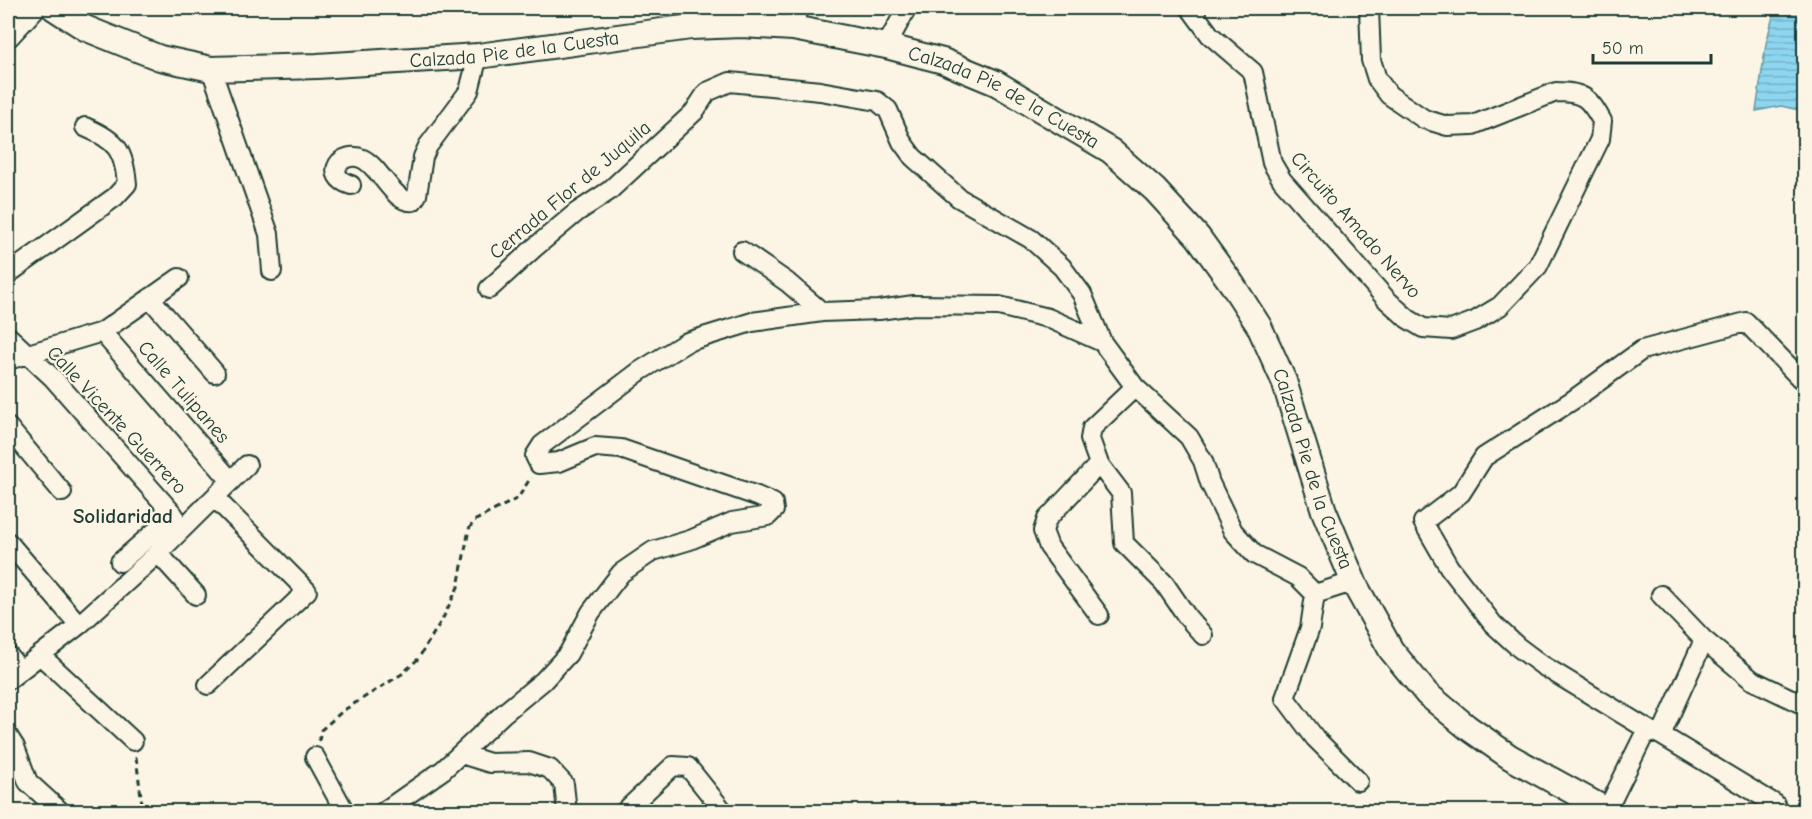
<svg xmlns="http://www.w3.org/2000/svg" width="1812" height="819" viewBox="0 0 1812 819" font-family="'Comic Neue',sans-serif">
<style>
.water{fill:url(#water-rules);stroke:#6299a4;stroke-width:1.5}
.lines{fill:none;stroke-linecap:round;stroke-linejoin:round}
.minor-casing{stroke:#1f3d34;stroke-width:22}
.major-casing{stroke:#1f3d34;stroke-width:28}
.path{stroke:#1f3d34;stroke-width:3;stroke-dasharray:6 4.5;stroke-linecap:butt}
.minor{stroke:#fcf5e5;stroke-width:18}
.major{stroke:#fcf5e5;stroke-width:24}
.labels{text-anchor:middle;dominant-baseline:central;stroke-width:4.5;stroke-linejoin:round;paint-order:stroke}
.street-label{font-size:20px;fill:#1f3d34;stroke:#fcf5e5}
.neighbourhood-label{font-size:21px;font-weight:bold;fill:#1f3d34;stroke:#fcf5e5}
</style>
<defs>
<pattern id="water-rules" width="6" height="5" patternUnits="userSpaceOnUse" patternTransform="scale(1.5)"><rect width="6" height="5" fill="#8ed6ef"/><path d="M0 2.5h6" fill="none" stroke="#73afc2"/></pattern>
</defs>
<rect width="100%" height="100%" fill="#fcf5e5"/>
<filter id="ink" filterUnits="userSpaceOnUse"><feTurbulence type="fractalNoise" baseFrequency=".0167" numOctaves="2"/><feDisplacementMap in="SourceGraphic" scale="12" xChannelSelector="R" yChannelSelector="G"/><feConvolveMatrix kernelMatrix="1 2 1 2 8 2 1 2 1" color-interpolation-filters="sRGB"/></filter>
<g filter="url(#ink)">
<path class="water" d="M1775 8H1804V132L1799 110 1781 106 1756 111 1766 44Z"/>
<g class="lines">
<g class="minor-casing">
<path id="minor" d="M1190 8 1210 35 1253 72 1272 163 1282 180 1387 300 1408 319 1423 328 1451 330 1475 321 1500 306 1538 266 1600 139 1602 121C1589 98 1584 92 1556 92L1473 125 1447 126 1424 119 1389 95 1377 79 1371 60 1369 8
M793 28 798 8
M886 46 907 8
M211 69 269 234 272 271
M351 185C322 176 341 149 363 159 381 168 394 204 413 201L417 195 423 157 428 146 469 91 478 56
M742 251 787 282 822 312
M8 274 115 197 127 184C124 150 116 140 85 127
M489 289 534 248 577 212 609 191 694 112 707 92 730 82 820 91 877 101 888 110 902 142 913 157 959 198 1031 239 1062 267 1082 294 1102 342 1135 387 1189 437 1203 461 1210 483 1233 531 1254 554 1298 577 1315 594
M150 298 215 373
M102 332 231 481
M8 336 53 378 174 515 120 562
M8 360 102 332 179 278
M1135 387 1092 428 1090 439 1099 464 1121 493 1124 543 1164 583 1188 618 1203 635
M8 427 62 492
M1099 464 1047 519 1043 531 1049 547 1099 615
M8 542 79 625
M158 553 196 595
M1315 594 1310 628 1285 698 1315 738 1358 781
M1315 594 1343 585H1355
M1661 595 1704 640 1752 680 1804 705
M8 655 20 670
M40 655 133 741
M8 680 79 625 158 553 247 465
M208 685 307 591 215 498
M1661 735 1704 640
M8 736 15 747 28 782 61 812
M461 754 490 763 529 762 550 769 564 784 567 812
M315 757 345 812
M1775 804 1661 735 1647 729 1542 665 1518 647 1493 624 1449 567 1423 522 1461 493 1484 457 1573 400 1642 350 1746 322 1800 378
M1607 810 1647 729
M383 812 443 770 504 713 543 681 568 654 591 612 621 573 653 551 690 540 732 522 768 516 774 510 773 503 757 496 621 449 595 447 559 462 539 464 535 456 542 445 640 371 687 342 752 322 822 312 879 310 914 305 999 306 1048 318 1102 342
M624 812 673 766 688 767 724 812"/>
</g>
<g class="major-casing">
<g id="major">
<path id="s1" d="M54 8 85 28 132 47 160 58 211 69 317 66 478 56 691 27 742 25 793 28 886 46 943 61 996 83 1111 151 1155 190 1198 237 1232 284 1259 326 1284 381 1324 511 1355 585 1391 650 1427 694 1467 727 1510 757 1610 812"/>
<path d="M8 34 32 8"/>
</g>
</g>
<path class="path" d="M319 741 321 730 344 710 402 674 418 659 443 618 458 587 469 529 474 521 518 498 531 477
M136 757 143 812"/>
<use href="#minor" class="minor"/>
<use href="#major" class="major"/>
</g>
</g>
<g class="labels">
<g class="street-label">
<text stroke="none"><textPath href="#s1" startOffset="474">Calzada Pie de la Cuesta</textPath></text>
<text stroke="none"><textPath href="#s1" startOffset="978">Calzada Pie de la Cuesta</textPath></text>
<text transform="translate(570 190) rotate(-40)">Cerrada Flor de Juquila</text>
<text transform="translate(1356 225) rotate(49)">Circuito Amado Nervo</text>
<text transform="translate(184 392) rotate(49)">Calle Tulipanes</text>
<text transform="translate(117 420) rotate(47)">Calle Vicente Guerrero</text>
<text stroke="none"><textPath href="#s1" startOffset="1482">Calzada Pie de la Cuesta</textPath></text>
</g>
<g class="neighbourhood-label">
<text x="123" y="516">Solidaridad</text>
</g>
</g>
<rect width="1812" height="819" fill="none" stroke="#fcf5e5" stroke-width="30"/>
<rect x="15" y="15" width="1782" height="789" fill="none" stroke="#1f3d34" stroke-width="2" filter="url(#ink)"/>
<path d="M1593 54v9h118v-9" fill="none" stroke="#1f3d34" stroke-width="3"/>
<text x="1602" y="54" font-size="18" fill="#1f3d34" stroke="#fcf5e5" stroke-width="4.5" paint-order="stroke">50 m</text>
</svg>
